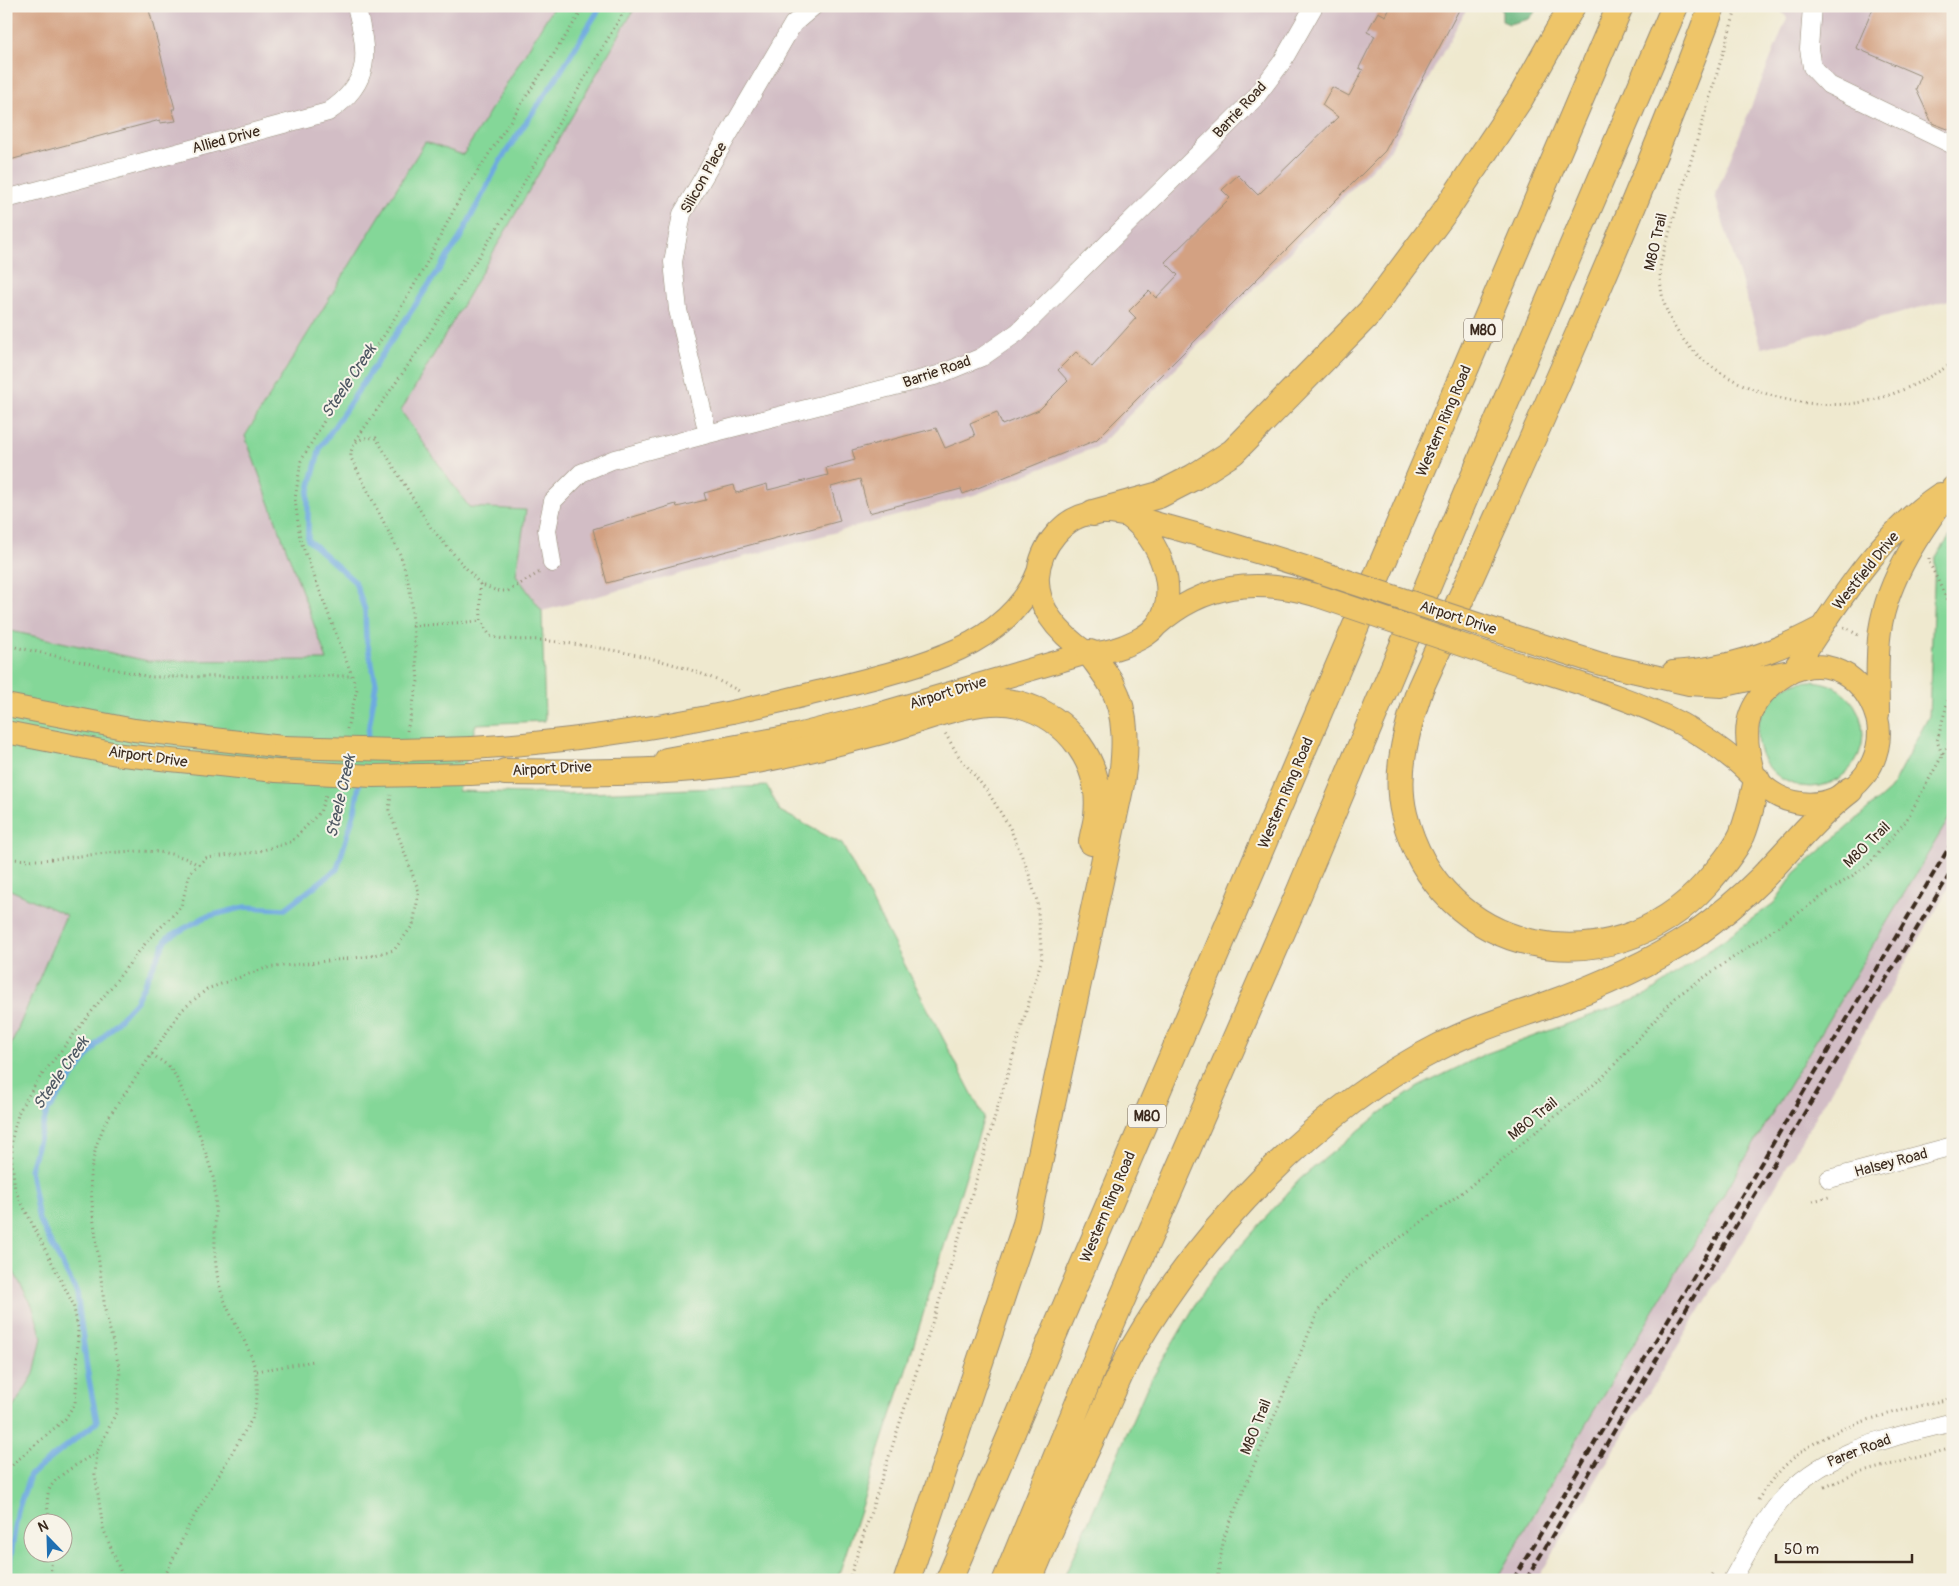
<svg xmlns="http://www.w3.org/2000/svg" width="1959" height="1586" viewBox="0 0 1959 1586" font-family="Pangolin,sans-serif">
<style>
.industrial{fill:#d2bdc5}
.green{fill:#84d798;stroke:#60805b;fill-rule:evenodd}
.forest{fill:#6bb880;stroke:#53714f}
.lines{fill:none;stroke-linecap:round;stroke-linejoin:round}
.stream{stroke:#6eaae0;stroke-width:5.5}
.building{fill:#d3a182}
.minor-casing{stroke:#958a76;stroke-width:19}
.major-casing{stroke:#958a76;stroke-width:24}
.highway-casing{stroke:#958a76;stroke-width:28}
.path{stroke:#958a76;stroke-width:3;stroke-dasharray:1 4;stroke-linecap:butt}
.minor{stroke:#fff;stroke-width:18}
.major{stroke:#eec569;stroke-width:22}
.highway{stroke:#eec569;stroke-width:26}
.rail{stroke:#3b2a1e;stroke-width:4;stroke-dasharray:8 4;stroke-linecap:butt}
.major-bridge-casing{stroke:#958a76;stroke-width:24;stroke-linecap:butt}
.major-bridge{stroke:#eec569;stroke-width:22}
.labels{text-anchor:middle;dominant-baseline:central;stroke-width:4;stroke-linejoin:round;paint-order:stroke}
.shield{fill:#f7f3e8;stroke:#73665b;stroke-width:1}
.shield-label{font-size:14px;font-weight:bold;fill:#3b2a1e}
.street-label{font-size:15px;fill:#3b2a1e;stroke:#f7f3e8}
.water-label{font-size:16px;font-style:italic;fill:#4d5762;stroke:#f7f3e8}
</style>
<rect width="100%" height="100%" fill="#f7f3e8"/>
<filter id="ink" filterUnits="userSpaceOnUse"><feTurbulence type="fractalNoise" baseFrequency=".02" numOctaves="2"/><feDisplacementMap in="SourceGraphic" scale="10" xChannelSelector="R" yChannelSelector="G"/><feConvolveMatrix kernelMatrix="1 2 1 2 8 2 1 2 1" color-interpolation-filters="sRGB"/></filter>
<filter id="wash" filterUnits="userSpaceOnUse"><feTurbulence type="fractalNoise" baseFrequency=".0096" numOctaves="4" result="noise"/><feDisplacementMap in="SourceGraphic" scale="20" xChannelSelector="R" yChannelSelector="G"/><feGaussianBlur stdDeviation="1.12" result="paint"/><feColorMatrix in="noise" values="0 0 0 0 0 0 0 0 0 0 0 0 0 0 0 0 0 1.4 0 .05"/><feComposite in="paint" operator="in"/></filter>
<g filter="url(#wash)">
<rect width="100%" height="100%" fill="#efe9cf"/>
<path class="industrial" d="M6 6H554L463 155 425 142 245 435 327 660 148 661 6 630Z
M636 6H1468L1390 150 1099 446 974 495 542 611 516 575 525 510 469 507 401 411Z
M1777 6H1953V299L1762 348 1715 196 1787 18Z
M1953 812V881L1752 1226 1626 1430 1537 1580H1496L1586 1424Z
M6 888 66 915 6 1057Z
M6 1258 32 1305 42 1337 34 1374 6 1419Z"/>
<path class="green" d="M554 6H636L401 411 469 507 526 510 516 575 542 611 545 721 476 724 458 791 564 794 767 786 780 811 842 844 984 1117 904 1376 837 1580H6V1419L34 1374 42 1337 32 1305 6 1258V1057L66 915 6 888V630L148 661 327 660 245 436 425 142 463 155ZM32 1524H62V1554H32Z
M1953 532V812L1586 1424 1496 1580H1063L1147 1387 1209 1282 1300 1179 1379 1114 1418 1087 1485 1054 1647 995 1774 903 1795 873 1890 790 1929 716 1935 558Z
M1757 734a53 53 0 1 1 106 0a53 53 0 1 1-106 0Z"/>
<path class="forest" d="M1502 6H1540L1529 19 1509 24 1502 21Z"/>
<g class="lines">
<path class="stream" d="M366 746 376 683 366 637 365 610 355 582 308 540V494L320 448 460 238 500 161 559 74 601 6
M7 1580 18 1510 30 1475 97 1422 87 1369 77 1293 39 1220 30 1170 47 1112 96 1045 136 1001 167 938 205 917 245 907 285 909 337 869 355 810 360 779"/>
</g>
<g id="blocks">
<path class="building" d="M6 6H148L175 109H172L176 121 160 123V120L6 161Z
M1391 6H1461L1385 151 1096 440 963 494 961 489 869 513 860 479 831 487 840 521 607 583 593 529 676 504 677 507 706 500 704 493 734 485 736 493 767 484 768 490 828 475 826 468 855 460 852 450 936 428 945 448 975 436 970 423 997 412 1002 425 1039 410 1068 381 1058 370 1076 352 1092 367 1136 318 1129 311 1149 291 1156 298 1178 275 1165 262 1230 198 1222 190 1238 175 1258 195 1338 117 1322 105 1332 87 1349 96 1363 70 1359 68 1375 36 1367 32 1378 12 1386 16Z
M1874 6H1953V131L1932 123 1916 89 1921 76 1856 48Z"/>
</g>
</g>
<g filter="url(#ink)">
<use href="#blocks" fill-opacity="0" stroke="#958a76" stroke-width="1"/>
<g class="lines">
<g class="minor-casing">
<path id="minor" d="M1812 6 1809 49 1812 67 1829 85 1953 145
M6 199 328 112C373 82 368 53 356 6
M708 434 678 310 673 262 682 214 793 24 814 6
M552 563 547 530 553 501 581 473 612 460 708 434 938 375 982 357 1018 332 1255 98 1282 62 1314 6
M1829 1179 1953 1146
M1732 1580C1747 1554 1761 1525 1780 1502 1823 1450 1890 1438 1953 1422"/>
</g>
<g class="major-casing">
<path id="major" d="M1129 517C1159 538 1182 593 1156 626 1148 636 1136 641 1124 646 1113 650 1099 654 1087 653 1061 635 1036 610 1038 576 1040 547 1064 515 1095 513 1120 511 1146 521 1170 527 1222 541 1272 556 1323 573
M1157 625C1204 583 1256 578 1315 595
M1495 630 1601 664 1689 684 1721 686 1785 672
M1486 653C1549 675 1622 693 1681 724 1701 735 1720 748 1737 762 1756 778 1769 797 1795 802 1822 808 1848 797 1865 775 1877 759 1882 737 1877 718 1862 667 1812 649 1772 685 1760 695 1751 708 1748 723 1745 741 1750 761 1755 779
M1794 669C1835 608 1877 536 1940 494
M1673 672C1727 669 1773 653 1820 628
M6 705 134 730 283 747
M1878 714C1878 686 1876 658 1880 630 1888 577 1922 529 1953 487
M6 732 122 755 276 771
M472 748C589 741 704 721 818 692 865 680 915 669 959 649 992 634 1025 607 1038 572
M666 759 797 735 875 715 1087 653
M470 774 523 771"/>
</g>
<g class="highway-casing">
<path id="highway" d="M1712 6C1625 238 1522 463 1420 689 1407 728 1394 773 1404 814 1439 958 1611 990 1706 884 1719 869 1733 853 1742 835 1749 817 1753 799 1757 780
M1093 513 1159 495 1194 477 1233 452 1370 312 1446 210 1521 97 1572 6
M505 772C587 773 669 774 750 761 793 754 836 743 878 732 919 721 977 694 1018 704 1069 717 1103 763 1097 816 1096 825 1093 834 1092 842
M907 1580 1026 1224 1121 784C1126 751 1128 715 1112 685 1106 674 1097 663 1090 653
M949 1580 1620 6
M1006 1580 1106 1336 1299 893 1466 495 1675 6
M1029 1580C1051 1527 1074 1475 1099 1422 1110 1398 1120 1371 1134 1347 1202 1230 1317 1108 1439 1047 1474 1029 1507 1019 1544 1006 1595 988 1648 965 1694 935 1718 918 1741 899 1762 878 1791 848 1817 815 1850 790"/>
</g>
<path class="path" d="M1737 6 1661 261C1649 358 1766 411 1847 404 1887 401 1920 383 1953 363
M356 440 420 348 502 220 627 6
M1929 558V562L1953 612
M480 584 481 621 490 636C509 642 530 638 550 641 614 649 682 660 739 691
M412 626 481 621
M1844 627 1860 636
M6 645 150 677 351 676
M347 729 357 689 300 539 295 499 301 461 324 421 387 331 423 270 459 200 585 6
M407 731 418 681 410 589 401 556 351 458C350 442 361 436 376 438L431 528 480 584 497 591H508L540 572
M1942 754 1937 741 1953 682
M6 859C21 859 37 861 52 859 94 856 162 840 198 865
M152 1054C158 1059 165 1063 170 1068 182 1080 210 1163 214 1181 218 1211 212 1243 217 1273 225 1329 273 1355 252 1419L189 1525 163 1580
M1813 1201 1829 1197
M257 1371 314 1361
M6 1473 13 1464 65 1419 75 1403 77 1380 78 1328 73 1304 15 1190 12 1161V1138L19 1111 38 1080 148 940 181 907 190 872 206 858 256 852 291 842 320 812 327 792
M1825 1487 1855 1474 1953 1448
M1758 1500C1801 1427 1878 1417 1953 1398
M50 1524C48 1513 45 1498 50 1488 56 1475 85 1460 97 1452
M50 1580 52 1554
M124 1580 103 1528 95 1474 97 1452 117 1411 120 1371 105 1310 93 1215 90 1176 96 1146 106 1121 182 1010 207 989 266 968 371 956 394 950 413 925 419 892 389 810 391 795
M849 1580 949 1271 1042 958 1037 901 1028 871 1010 828 988 792 958 755 945 733
M1217 1580 1224 1537 1318 1311 1350 1274 1464 1191 1603 1077 1677 996 1868 865 1906 821 1953 736
M1710 1580 1715 1572"/>
<use href="#minor" class="minor"/>
<use href="#major" class="major"/>
<use href="#highway" class="highway"/>
<path class="rail" d="M1513 1580 1953 841
M1526 1580 1726 1242 1953 869"/>
<g class="major-bridge-casing">
<path id="major-bridge" d="M1323 573 1495 630
M1315 595 1486 653
M283 747 397 750 472 748
M276 771 373 776 470 774"/>
</g>
<use href="#major-bridge" class="major-bridge"/>
</g>
</g>
<g class="labels">
<g class="shield">
<rect x="1464" y="318.5" width="38" height="23" rx="4"/>
<rect x="1128" y="1104.5" width="38" height="23" rx="4"/>
</g>
<g class="shield-label">
<text x="1483" y="330">M80</text>
<text x="1147" y="1116">M80</text>
</g>
<g class="street-label">
<text transform="translate(1240 110) rotate(-47)">Barrie Road</text>
<text transform="translate(226 140) rotate(-15)">Allied Drive</text>
<text transform="translate(704 178) rotate(-61)">Silicon Place</text>
<text transform="translate(1656 242) rotate(-77)">M80 Trail</text>
<text transform="translate(937 372) rotate(-19)">Barrie Road</text>
<text transform="translate(1444 421) rotate(-67)">Western Ring Road</text>
<text transform="translate(1866 571) rotate(-51)">Westfield Drive</text>
<text transform="translate(1458 618) rotate(18)">Airport Drive</text>
<text transform="translate(948 693) rotate(-17)">Airport Drive</text>
<text transform="translate(148 757) rotate(8)">Airport Drive</text>
<text transform="translate(552 769) rotate(-3)">Airport Drive</text>
<text transform="translate(1286 793) rotate(-67)">Western Ring Road</text>
<text transform="translate(1867 845) rotate(-44)">M80 Trail</text>
<text transform="translate(1533 1119) rotate(-39)">M80 Trail</text>
<text transform="translate(1891 1163) rotate(-15)">Halsey Road</text>
<text transform="translate(1108 1207) rotate(-67)">Western Ring Road</text>
<text transform="translate(1256 1427) rotate(-68)">M80 Trail</text>
<text transform="translate(1859 1451) rotate(-21)">Parer Road</text>
</g>
<g class="water-label">
<text transform="translate(349 381) rotate(-56)">Steele Creek</text>
<text transform="translate(341 796) rotate(-77)">Steele Creek</text>
<text transform="translate(61 1073) rotate(-55)">Steele Creek</text>
</g>
</g>
<rect width="1959" height="1586" fill="none" stroke="#f7f3e8" stroke-width="25"/>
<g transform="translate(48 1538) rotate(337)"><circle r="24" fill="#f7f3e8" stroke="#aca397"/>
<path d="M0-4L9 19L0 12L-9 19Z" fill="#1f6fb2"/>
<text y="-8" font-size="14" font-weight="bold" text-anchor="middle" fill="#3b2a1e">N</text>
</g>
<path d="M1776 1554v8h136v-8" fill="none" stroke="#3b2a1e" stroke-width="2.5"/>
<text x="1784" y="1554" font-size="15" fill="#3b2a1e" stroke="#f7f3e8" stroke-width="4" paint-order="stroke">50 m</text>
</svg>
